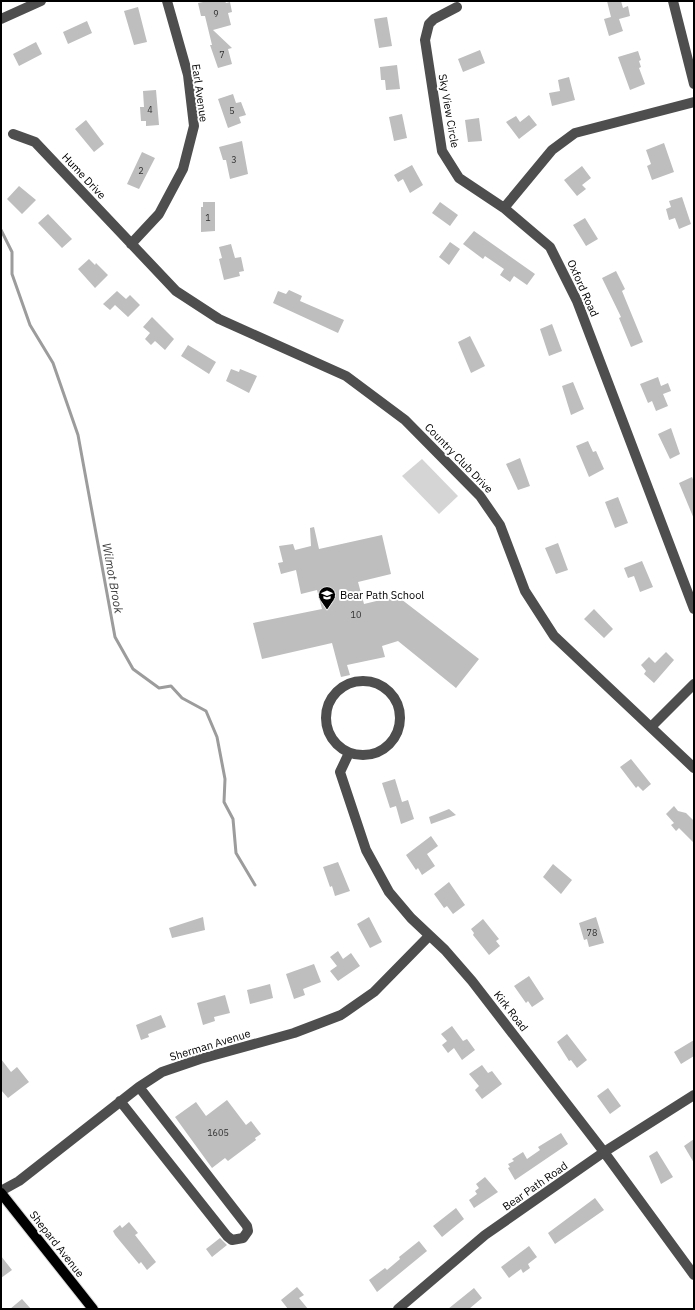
<svg xmlns="http://www.w3.org/2000/svg" width="695" height="1310" viewBox="0 0 695 1310" font-family="'IBM Plex Sans',sans-serif">
<style>
.green{fill:#d5d5d5}
.lines{fill:none;stroke-linecap:round;stroke-linejoin:round}
.stream{stroke:#9c9c9c;stroke-width:3}
.building{fill:#bebebe}
.major-casing{stroke:#dbdbdb;stroke-width:12}
.minor{stroke:#4e4e4e;stroke-width:10}
.major{stroke:#000;stroke-width:10}
.labels{text-anchor:middle;dominant-baseline:central;stroke-width:4;stroke-linejoin:round;paint-order:stroke}
.number-label{font-size:9px;fill:#303030}
.street-label{font-size:11px;fill:#000;stroke:#fff}
.poi-label{font-size:11px;fill:#000;stroke:#fff;text-anchor:start}
.water-label{font-size:12px;font-style:italic;fill:#3d3d3d;stroke:#fff}
</style>
<rect width="100%" height="100%" fill="#fff"/>
<path class="green" d="M422 459 458 496 439 514 402 476Z"/>
<g class="lines">
<path class="stream" d="M1 230 12 252V274L30 325 53 363 78 435 115 637 133 669 159 688 171 686 182 698 206 711 217 737 225 779 224 802 233 819 236 853 255 885"/>
</g>
<path class="building" d="M208 1H225L226 3 230 2 232 12 228 13 231 25 213 30 232 48 228 49 232 64 218 68 210 45H212L205 16H201L198 3Z
M607 1H621L623 8 628 6 630 16 619 19 623 31 609 36 604 19 611 17Z
M138 7 147 42 134 45 124 11Z
M387 17 392 46 379 48 374 19Z
M87 21 92 33 68 44 63 32Z
M36 42 42 54 19 66 13 54Z
M480 50 485 63 463 72 458 59Z
M638 51 641 60 639 61 641 67 639 68 645 84 630 90 618 57Z
M397 65 400 89 386 90 385 80H381L380 67Z
M569 77 575 100 552 106 549 93 560 91 558 80Z
M156 90 159 125 146 126V121H141L140 107H144L143 91Z
M233 94 236 103 241 102 246 115 239 117 241 123 228 128 218 99Z
M402 114 407 138 394 141 389 117Z
M529 115 537 125 519 139 506 122 516 116 520 122Z
M479 118 482 141 468 142 465 120Z
M86 120 104 144 94 152 75 129Z
M242 141 248 174 230 179 226 160H223L219 147Z
M664 143 674 172 652 180 647 166 651 164 646 150Z
M142 152 155 158 139 189 127 184Z
M412 165 423 185 410 193 403 179 398 182 394 175Z
M582 166 591 178 582 185 586 189 577 196 564 180Z
M19 186 36 200 22 214 7 199Z
M682 197 691 224 679 229 675 218 669 220 666 209 671 207 669 201Z
M203 202H215V231L201 232V207H203Z
M440 202 458 215 450 226 432 213Z
M48 214 72 239 62 248 38 223Z
M585 218 598 239 586 246 573 225Z
M474 231 535 274 527 285 514 276 510 282 500 275 504 269 485 256 483 259 463 244Z
M450 242 460 249 449 265 439 257Z
M231 244 235 258 241 257 244 271 239 272 240 276 224 280 219 259 222 258 219 247Z
M89 259 95 265 96 263 108 275 95 288 78 269Z
M616 271 625 289 622 291 643 342 631 347 619 318 621 317 602 278Z
M289 290 302 296 300 301 344 320 338 333 273 303 278 291 286 294Z
M117 291 126 299 130 295 140 305 128 317 115 305 110 310 103 304Z
M152 317 174 339 165 350 155 341 151 345 145 339 150 333 143 327Z
M552 324 562 351 549 356 540 329Z
M470 336 485 366 471 373 458 342Z
M188 345 216 362 209 374 181 356Z
M231 369 239 372 240 369 257 376 249 393 226 381Z
M658 377 661 386 668 383 671 391 663 394 668 406 656 411 652 401 648 403 640 384Z
M573 382 584 409 571 415 562 386Z
M671 428 680 454 670 459 658 434Z
M588 441 593 452 596 451 604 469 589 477 576 446Z
M520 458 530 486 518 490 506 464Z
M692 477 694 482V519L679 483Z
M618 497 628 523 615 528 605 502Z
M314 527 319 549 382 535 391 574 358 582 364 604 397 596 479 659 456 688 398 641 382 646 385 657 347 665 350 675 341 677 332 643 262 659 253 623 322 609 317 590 301 594 296 570 281 574 278 563 283 562 279 546 293 544 295 550 311 546 310 528Z
M558 543 568 570 556 574 545 548Z
M642 561 653 587 640 592 634 576 628 578 624 568Z
M594 609 613 629 604 638 584 619Z
M666 652 674 660 654 683 644 674 646 671 641 665 649 657 655 663Z
M631 759 651 784 643 791 638 786 636 788 620 767Z
M395 779 402 802 408 800 414 819 401 824 396 806 390 808 382 783Z
M674 806 678 811 686 813 694 821V843L679 828 676 831 671 825 674 823 666 814Z
M449 809 456 815 431 824 429 817Z
M431 836 438 846 427 854 435 866 422 875 418 868 416 870 406 855Z
M338 862 350 891 335 896 332 886 330 887 323 867Z
M553 864 572 880 561 894 543 877Z
M449 882 465 905 453 914 447 906 444 908 434 894Z
M203 917 205 930 172 938 169 928Z
M369 917 382 942 370 948 357 924Z
M596 917 604 943 589 947 587 939 584 940 579 923Z
M483 919 499 939 496 941 500 946 489 955 473 935 474 933 471 929Z
M338 951 343 959 351 953 360 966 338 981 330 971 337 966 330 957Z
M314 964 321 982 303 989 305 995 294 999 286 974Z
M529 976 544 999 532 1007 528 1001 526 1003 514 986Z
M270 984 273 998 250 1004 247 990Z
M225 995 230 1013 214 1017 215 1021 203 1025 197 1003Z
M161 1015 166 1027 148 1034 149 1037 141 1040 136 1025Z
M452 1026 463 1041 467 1039 475 1050 462 1060 454 1048 448 1053 442 1045 447 1041 441 1034Z
M567 1034 587 1060 577 1068 571 1060 569 1061 557 1042Z
M694 1040V1056L681 1064 674 1052Z
M1 1059 11 1072 17 1067 29 1082 8 1098 1 1090Z
M482 1065 488 1073 492 1071 502 1084 482 1099 475 1090 479 1086 469 1074Z
M608 1088 621 1106 610 1114 597 1096Z
M227 1100 246 1125 251 1121 261 1134 255 1138 256 1140 228 1161 225 1158 212 1168 175 1117 196 1102 206 1116Z
M561 1133 568 1144 515 1180 508 1168 510 1167 508 1164 514 1161 512 1159 523 1152 527 1159 540 1150 538 1147Z
M694 1139V1163L684 1146Z
M657 1151 673 1177 661 1184 649 1156Z
M485 1177 498 1192 474 1208 469 1200 477 1194 475 1191 479 1188 476 1184Z
M595 1198 604 1210 555 1244 548 1233Z
M456 1208 464 1219 442 1237 433 1226Z
M129 1222 138 1233 135 1235 156 1262 147 1270 141 1262 139 1264 115 1235 113 1231 120 1225 122 1228Z
M220 1238 227 1245 212 1257 206 1249Z
M419 1241 427 1251 377 1292 369 1280 385 1268 387 1270 400 1259 399 1257Z
M529 1246 537 1257 528 1264 530 1268 523 1273 521 1269 509 1278 501 1267Z
M1 1256 12 1270 1 1278Z
M297 1287 304 1295 299 1298 308 1309H288L281 1300Z
M474 1288 482 1298 469 1309H448Z
M22 1299 31 1309H10Z"/>
<g class="lines">
<g class="major-casing">
<path id="major" d="M1 1193 93 1309"/>
</g>
<path class="minor" d="M673 1 694 84
M457 7 434 19 429 24 425 40 442 151 459 178 504 208 550 247 577 301 694 609
M1 19 41 1
M13 134 35 142 176 291 219 319 346 376 405 420 480 496 500 525 525 591 554 636 694 768
M504 208 552 150 575 133 694 102
M131 244 159 214 183 169 194 126 188 75 167 1
M326 718a37 37 0 1 1 74 0a37 37 0 1 1-74 0Z
M651 727 694 684
M349 753 340 772 366 850 389 892 411 918 445 950 472 981 604 1152 694 1275
M120 1101 227 1236 232 1240 243 1238 248 1231 247 1226 139 1087
M1 1191 19 1181 139 1087 162 1072 200 1059 294 1033 341 1015 374 992 429 936
M398 1309 485 1235 604 1152 694 1095"/>
<use href="#major" class="major"/>
</g>
<defs>
<g id="school-pin" transform="scale(0.9)"><path d="M0 17L-7.5 6A9.5 9.5 0 1 1 7.5 6Z" fill="#000" stroke="#fff"/><path d="M0-5L7-2L0 1L-7-2ZM-4 1L0 2.5L4 1V4Q0 6-4 4Z" fill="#fff"/></g>
</defs>
<g fill-rule="evenodd">
<use href="#school-pin" x="327" y="595"/>
</g>
<g class="labels">
<g class="number-label">
<text x="216" y="13">9</text>
<text x="222" y="54">7</text>
<text x="150" y="109">4</text>
<text x="232" y="110">5</text>
<text x="234" y="159">3</text>
<text x="141" y="170">2</text>
<text x="208" y="217">1</text>
<text x="356" y="614">10</text>
<text x="592" y="932">78</text>
<text x="218" y="1132">1605</text>
</g>
<g class="street-label">
<text transform="translate(200 93) rotate(82)">Earl Avenue</text>
<text transform="translate(449 111) rotate(80)">Sky View Circle</text>
<text transform="translate(84 176) rotate(47)">Hume Drive</text>
<text transform="translate(583 288) rotate(66)">Oxford Road</text>
<text transform="translate(459 458) rotate(46)">Country Club Drive</text>
<text transform="translate(511 1011) rotate(52)">Kirk Road</text>
<text transform="translate(210 1045) rotate(-17)">Sherman Avenue</text>
<text transform="translate(535 1186) rotate(-35)">Bear Path Road</text>
<text transform="translate(57 1244) rotate(52)">Shepard Avenue</text>
</g>
<g class="poi-label">
<text x="340" y="595">Bear Path School</text>
</g>
<g class="water-label">
<text transform="translate(113 578) rotate(80)">Wilmot Brook</text>
</g>
</g>
<rect width="695" height="1310" fill="none" stroke="#000000" stroke-width="4"/>
</svg>
